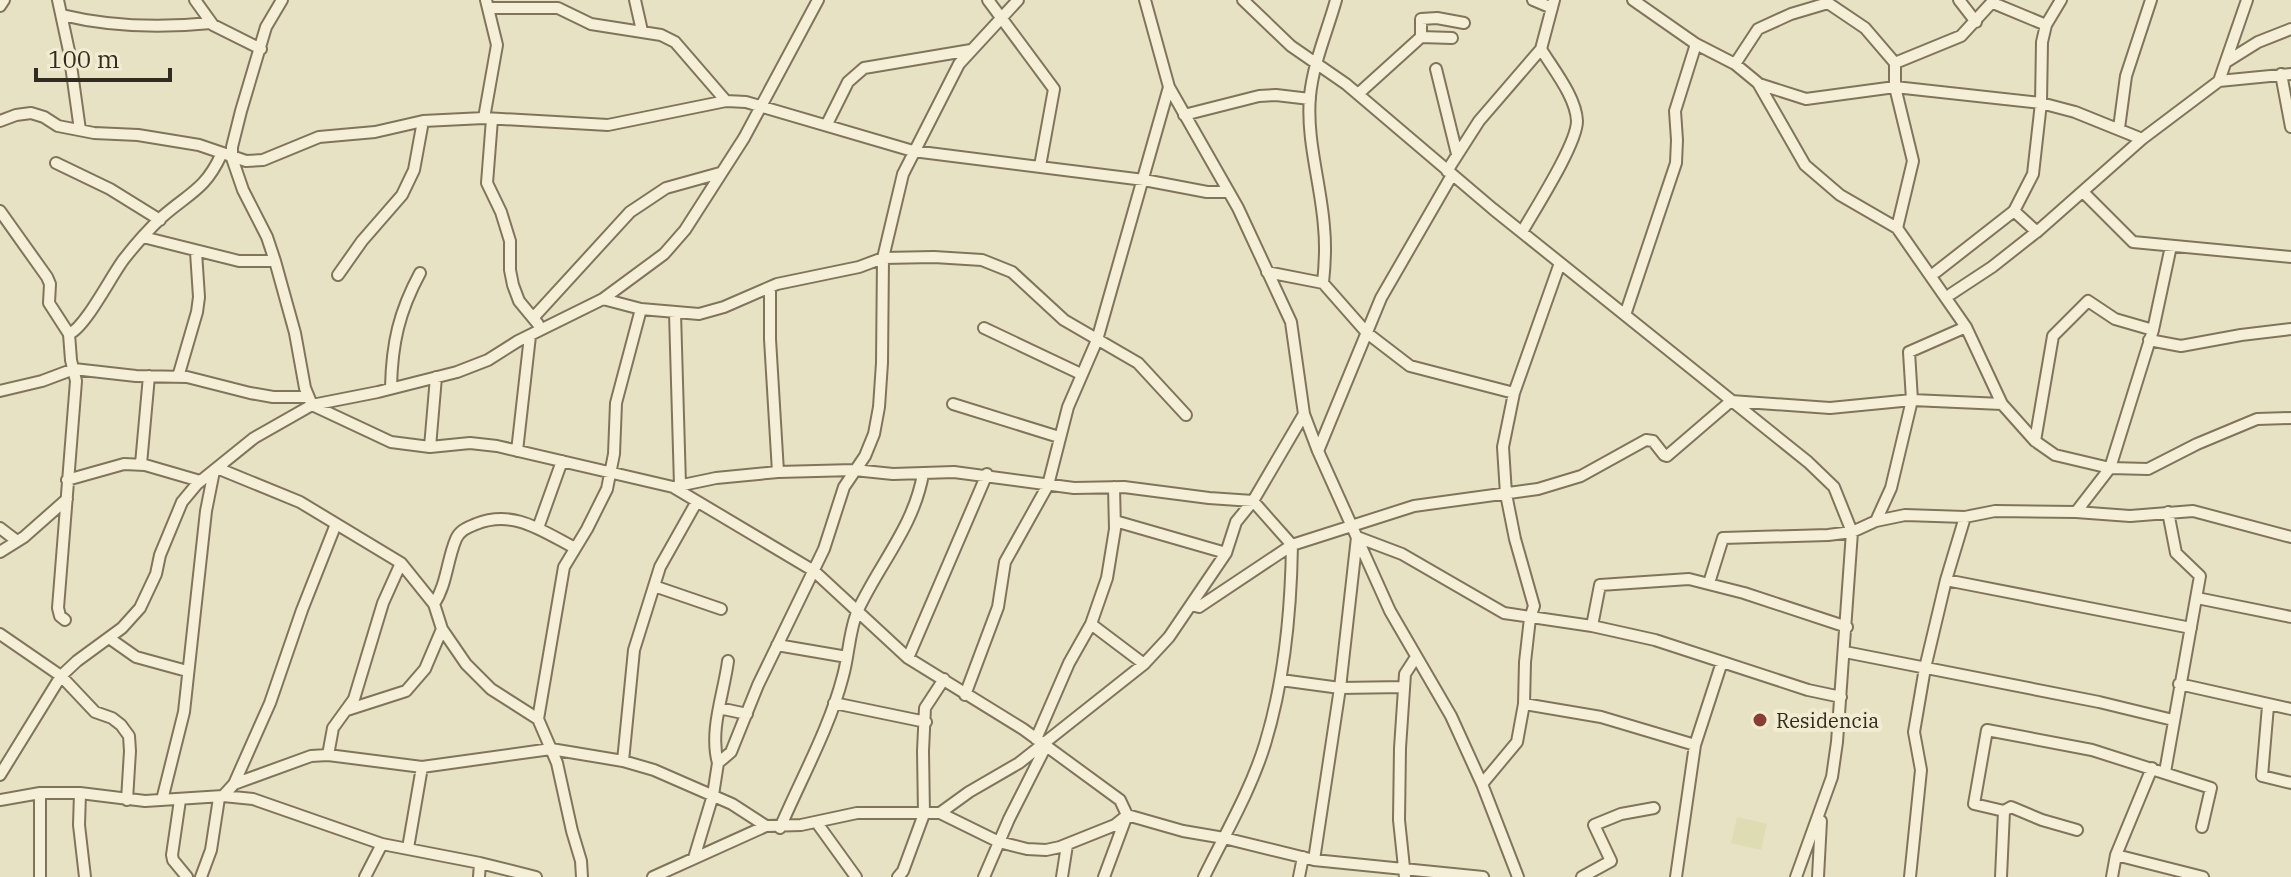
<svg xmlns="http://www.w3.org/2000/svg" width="2291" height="877" viewBox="0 0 2291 877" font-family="'IBM Plex Serif',serif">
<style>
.farmland{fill:#dddcb2}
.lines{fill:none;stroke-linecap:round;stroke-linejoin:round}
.minor-casing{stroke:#81745c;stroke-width:14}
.minor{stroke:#f4efd6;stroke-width:10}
.poi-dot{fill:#893e33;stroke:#f1ecd2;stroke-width:3}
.labels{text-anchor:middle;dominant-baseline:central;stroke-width:8;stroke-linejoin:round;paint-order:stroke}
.poi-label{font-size:20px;fill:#322b1f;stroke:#f1ecd2;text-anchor:start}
</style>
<rect width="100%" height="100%" fill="#e8e2c4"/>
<path class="farmland" d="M1737 817 1767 824 1761 850 1731 843Z"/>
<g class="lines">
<g class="minor-casing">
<path id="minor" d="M58 0 69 51 80 130
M195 0 213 25 261 49
M282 0 266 27 241 111 232 147V158L243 190 267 237 275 261 295 333 305 388 312 405 391 442 430 447 470 443 497 446 673 487 716 478 778 472 854 470 893 474 954 472 1074 488 1124 487 1209 498 1253 501 1292 545C1291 612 1285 679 1265 744 1251 790 1225 834 1204 877
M635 0 642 31
M988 0 1054 89 1040 166
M1145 0 1169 87 1238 208 1291 322 1304 414 1318 451 1390 611 1451 716 1482 784 1518 877
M1243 0 1291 46 1346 84 1493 209 1808 462 1834 487 1852 532 1837 742 1832 777 1796 877
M1533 0 1552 8
M1633 0 1696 44 1735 64 1758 83 1805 165 1840 195 1897 228 1966 327 2002 404 2035 441 2055 455 2110 468 2148 469 2197 444 2257 419 2291 418
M1959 0 1976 22
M1993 3 2046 25
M0 6 4 0
M488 8H558L591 24 661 35 675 42 726 101
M62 15C111 27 161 28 211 23
M1421 37V19L1437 18 1464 23
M2226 62 2258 42 2291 29
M1895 63 1961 36 1994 0
M1735 64 1758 29 1791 14 1828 3 1865 28 1895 63V87L1913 161 1897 228
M1436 69 1457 154
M2281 74 2291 127
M2219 81 2291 74
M1759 84 1806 99 1895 87 2041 103 2075 112 2142 139
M1358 94 1421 37 1452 38
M1184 115 1259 96 1276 95 1310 99
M484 118 497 45 486 0
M492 119 487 183 501 212 510 241V270L513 285 519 301 538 324
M0 121 16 115 31 113 44 117 58 126 94 133 138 135 199 145 246 161 263 160 319 137 375 132 423 121 484 118 608 125 726 101 746 102 913 151 1144 180 1207 192H1228
M827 124 848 82 864 68 971 50
M2119 128 2126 76 2151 0
M56 163 110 189 160 220
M1447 171 1479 121 1541 49 1554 0
M2084 193 2133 242 2291 257
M0 211 47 277 50 284 49 303 69 334 71 360 76 381 58 608 60 616 65 620
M2014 211 2037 232
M1522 232C1535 209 1577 144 1577 121 1576 97 1553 69 1541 49
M143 237 239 261H275
M1267 272 1323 283 1367 333 1410 366 1514 393
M1936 272 2014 211 2033 174 2041 103 2042 42 2046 25 2061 0
M338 275 362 241 402 195 414 170 423 121
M1323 283C1325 264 1326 246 1324 227 1321 184 1306 140 1310 96 1313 64 1327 32 1336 0
M770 287V339L778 472
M1951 294 1992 267 2039 230 2142 139 2219 81 2247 0
M603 299 641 309 699 314 724 307 777 284 859 267 883 258 934 257 982 260 1012 272 1064 320 1138 363 1186 415
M675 313 680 485
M1625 315 1676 163 1677 140 1675 111 1696 44
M533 318 630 212 666 188 720 173
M984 328 1081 374
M69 334C85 328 111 276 124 259 135 245 148 230 162 217 189 193 205 190 221 155
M2149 340 2181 346 2241 335 2291 329
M178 377 197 312 199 297 196 252
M391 387C392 343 399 312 420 273
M0 391 42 381 74 369 136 376 187 377 250 393 273 397H308
M953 404 1059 437
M2035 441 2053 336 2088 301 2115 319 2153 330
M430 447 436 377
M517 451 530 336
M1318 451 1381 298 1452 175
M141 464 149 376
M217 468 300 502 401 563 434 604 442 629 466 664 491 689 538 719
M67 480 124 464 145 465 200 481
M673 487 814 571 908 658 1023 729 1120 800 1127 815 1104 877
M2076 512 2110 468 2153 330 2171 246
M1115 521 1226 553
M1876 521 1891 488 1912 400 1909 352 1966 327
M0 528 17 541
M538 528 562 461
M0 552 24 537 67 499
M1946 580 2191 628
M1709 583 1723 538 1828 535 1852 532 1876 521 1905 515 1965 517 1995 511 2076 512 2130 516 2193 511 2291 537
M654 586 721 609
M2197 598 2291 617
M434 604C447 584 447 560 456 539 460 530 467 528 476 524 514 509 542 531 575 548
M1191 605 1199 607 1292 545 1414 506 1538 489 1581 476 1646 440 1653 441 1664 455 1667 456 1731 401 1830 408 1912 400 2002 404
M1091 624 1144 664
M1592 626 1600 585 1689 579 1744 593 1847 627
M0 634 61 676 95 712 112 718 121 725 129 736 130 751 127 800
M109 638 136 657 187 671
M777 645 847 657
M1845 652 2099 702 2173 720
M908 658 987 474
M1281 680 1340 688 1404 687
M2179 684 2291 709
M965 695 998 607 1005 562 1048 485 1068 407 1097 340 1169 87
M834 703 926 722
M1524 704 1601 717 1695 745
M2268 706 2262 776 2291 783
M719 708 747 714
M347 710 406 691 425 669 442 629
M1036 739 1069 663 1091 624 1107 578 1115 529 1114 487
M328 755 333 728 354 699 383 603 401 563
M623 761 634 650 660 567 696 503
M718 763C709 730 724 693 728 661
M2165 772 2200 576 2176 553 2168 512
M0 775 61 676 77 661 122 628 140 608 156 574 160 555 182 502 197 484 254 438 312 405 378 392 457 372 488 360 518 341 603 299 664 254 685 230 744 138 818 0
M234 784 270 703 302 610 336 524
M1482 784 1517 742 1524 704 1525 662 1530 618 1534 606 1515 539 1506 494 1503 447 1514 393 1560 263
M40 793V877
M80 793 79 825 85 877
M223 796 234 784 311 756 328 755 422 767 551 749 623 761 654 770 732 804 766 826
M0 800 40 793H80L145 801 223 796 253 799 382 844 480 863 536 877
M162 800 184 712 206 511 214 471
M180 800 172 855 173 860 187 877
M940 813 969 792 1019 763 1144 664 1169 637 1226 553 1236 522 1253 501 1304 414
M1127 815 1183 831 1224 838 1314 860 1483 877
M817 823 856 877
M780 828C801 779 830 727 843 676 849 655 849 630 858 610 880 563 914 526 923 474
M2077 830 2042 820 2011 807 2004 811 1974 804 1987 730 2092 750 2211 788 2202 827
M408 848 422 767
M2116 855 2203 877
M694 858 713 795 718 763 731 752 758 685 824 549 844 487 865 456 874 434 879 407 882 363 883 258 903 174 959 64 1018 0
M1314 860 1340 688 1357 537 1402 554 1504 613 1592 626 1655 640 1808 690 1841 697
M201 877 211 850 219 798
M365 877 382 844
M479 877 480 863
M582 877 581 861 572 831 557 763 538 719 564 567 587 529 607 489 614 454 616 403 641 309
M653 877 766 826 801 825 857 813H940L999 842 1027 849 1046 850 1060 847 1115 825 1125 817
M898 877 903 871 924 814 923 751 925 708 944 679
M984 877 1009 819 1046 746
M1062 877 1067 845
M1299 877 1303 857
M1405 877 1399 820 1400 748 1405 674 1416 657
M1582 877 1611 861 1594 825 1621 814 1654 808
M1676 877 1695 745 1722 662
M1818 877 1821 821
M1910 877 1921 770 1914 732 1925 668 1946 580 1965 517
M2001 877 2004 811
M2112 877 2116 855 2152 768"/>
</g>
<use href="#minor" class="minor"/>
</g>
<circle class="poi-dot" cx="1760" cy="720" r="8"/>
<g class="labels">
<g class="poi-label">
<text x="1776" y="720">Residencia</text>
</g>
</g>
<path d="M36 68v12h134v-12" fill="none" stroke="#322b1f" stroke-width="4"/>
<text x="48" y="68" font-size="24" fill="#322b1f" stroke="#f1ecd2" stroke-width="6" paint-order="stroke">100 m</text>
</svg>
